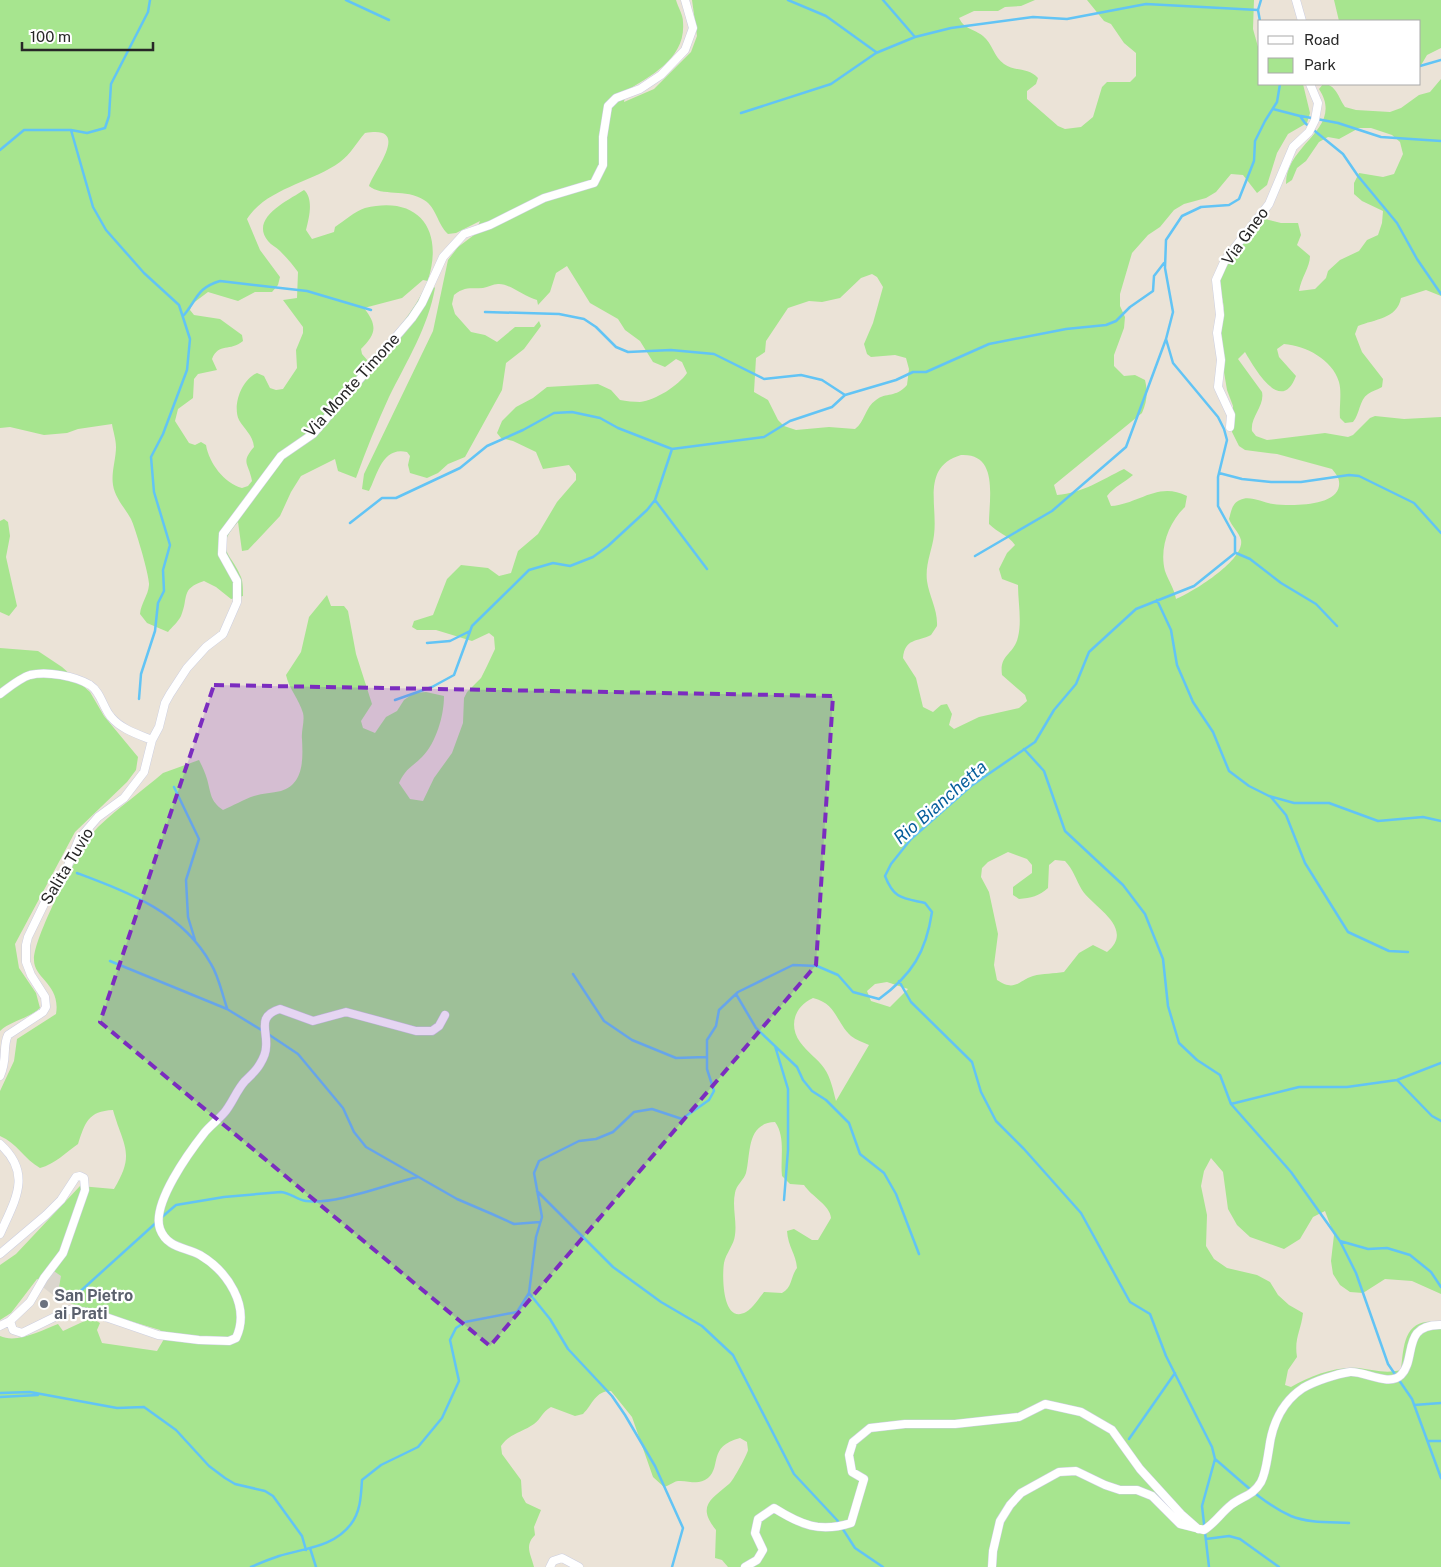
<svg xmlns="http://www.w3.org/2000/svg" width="1441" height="1567" viewBox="0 0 1441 1567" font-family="'Public Sans',sans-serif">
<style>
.green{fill:#a7e58f;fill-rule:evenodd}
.plaza{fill:#dbd6ce}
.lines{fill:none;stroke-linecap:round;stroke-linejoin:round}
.stream{stroke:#62c4f5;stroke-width:2.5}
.street-casing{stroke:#cccfe1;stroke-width:9}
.street{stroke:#fff;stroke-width:8}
.marked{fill:#7b2cbf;fill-opacity:0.2;stroke:#7b2cbf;stroke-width:4;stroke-dasharray:10 6;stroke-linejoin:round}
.worship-dot{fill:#6b7280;stroke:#fff;stroke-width:2}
.labels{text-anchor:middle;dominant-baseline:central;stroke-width:4.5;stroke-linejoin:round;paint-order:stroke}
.street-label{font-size:16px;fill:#272727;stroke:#fff}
.worship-label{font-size:16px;font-weight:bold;fill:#5b616d;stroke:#fff;text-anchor:start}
.water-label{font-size:18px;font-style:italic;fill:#065e9c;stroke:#fff}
</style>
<rect width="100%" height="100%" fill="#ebe3d7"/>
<path class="green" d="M0 0H676C678 7 683 15 683 22 686 58 652 75 626 91L624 102 654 89 691 52 697 36 692 0H1035L1021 6 1005 7 998 11H974L959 18C965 30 973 28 983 36 992 43 994 57 1004 64 1015 72 1028 67 1038 78L1036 84 1027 91V99L1058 126 1065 129 1081 127 1093 117 1102 87 1107 82H1130L1136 76V53L1124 43 1111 24 1104 21 1087 0H1254L1253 29 1260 54V84H1303L1310 113 1307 123 1288 134 1277 153 1267 185 1257 193 1243 175 1231 174 1216 192 1206 198 1184 204 1174 210 1160 227 1148 235 1132 253 1120 294V306L1125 317 1124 328 1114 355V366L1124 376 1135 375 1145 380C1148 393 1147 401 1142 413L1054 485 1057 495C1083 493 1101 480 1124 469L1133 475C1124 483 1115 486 1107 496L1111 506C1139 504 1158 481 1187 496L1185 507C1169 522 1159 548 1165 571 1169 582 1174 588 1176 599 1193 592 1245 560 1241 540 1239 532 1232 527 1229 519 1231 512 1232 503 1240 500 1250 495 1263 503 1273 504 1289 506 1336 507 1339 486 1340 479 1337 475 1332 469L1277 454 1245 450 1239 446 1232 432 1233 406 1227 390 1223 366 1220 331 1224 308 1219 281 1221 274 1257 225 1265 219 1281 223H1298L1301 235 1297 245 1310 256C1310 267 1301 278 1299 291L1315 289 1326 278 1328 271 1340 260 1359 251 1367 240 1378 235 1382 223 1383 211 1362 201 1354 194V183L1359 173 1383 177 1394 174 1403 154 1400 142 1392 135 1371 128H1359L1339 139 1328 137 1319 142 1306 161 1297 168 1292 180 1286 184C1286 143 1345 129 1319 89L1323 84C1336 84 1338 97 1345 107L1356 110 1390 112 1401 108 1419 95 1430 92 1441 79V296L1426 290 1401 298C1397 319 1375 319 1358 326L1355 334 1362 352 1383 379 1382 387C1377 390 1372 391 1368 394 1359 400 1360 414 1353 422L1345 423 1340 418C1339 407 1342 393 1339 382 1332 359 1306 346 1284 344L1277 349 1279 357 1296 376C1281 416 1254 367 1245 352L1238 359 1262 392C1265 406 1250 417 1252 431L1256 436 1267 440 1325 433 1348 437 1353 435 1370 418 1375 416 1404 419 1441 417V1294L1412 1281 1385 1279 1363 1293 1350 1292 1340 1285 1333 1274 1331 1261 1334 1235 1325 1211 1313 1217 1300 1239 1284 1249 1250 1237 1237 1225 1228 1209 1223 1172 1211 1158 1204 1171 1201 1186 1207 1215 1206 1246 1214 1259 1227 1268 1257 1275 1270 1282 1278 1295 1289 1305 1303 1313C1301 1331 1294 1338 1297 1357L1288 1370 1285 1385 1291 1387C1310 1376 1336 1366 1359 1368 1374 1370 1385 1374 1401 1370 1404 1343 1404 1317 1441 1322V1567H728L722 1560 715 1558 716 1530C697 1506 710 1500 729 1484 733 1481 747 1455 748 1450 748 1449 747 1443 747 1442L740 1438C707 1447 722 1466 708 1478 698 1486 689 1480 678 1481 675 1481 668 1486 664 1487L653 1477 632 1417 611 1391C595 1391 593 1404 583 1414L575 1416 551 1407C542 1412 541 1419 534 1424 523 1432 510 1433 501 1446L502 1454 521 1480 522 1496 526 1503 541 1510 534 1527 535 1535C524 1546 531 1554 534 1567H0V1336C17 1344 42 1330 58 1324L63 1331 91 1318 100 1323 97 1330 102 1343 157 1351 164 1339 160 1330 72 1304 65 1300 52 1285 37 1279 11 1313 0 1320V1265L16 1254 80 1186 114 1189C136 1153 123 1146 113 1110 88 1111 85 1123 78 1144 65 1153 55 1164 40 1168 24 1159 17 1143 0 1136V1091L14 1061 17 1039 56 1014C61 984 34 979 34 960 33 938 82 843 98 827 118 808 142 791 163 773L199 760C202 766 205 772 207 779 211 793 210 801 223 810 233 806 244 799 254 796 263 793 272 793 281 791 304 784 303 759 302 739 301 731 305 721 303 713 299 699 289 689 286 675L301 652 309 617 327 595 331 606H344L348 611 356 654 372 704 361 721 363 728 375 733 386 717 397 711 404 700 414 693 426 692 444 696C444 716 436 743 422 757 411 768 406 768 399 783L410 799 423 801 434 778 452 753 463 723 464 698 467 692 481 678 487 666 495 649 494 637 489 633 472 641 436 630H417L412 627 414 621 433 615 447 579 461 565 488 568 499 576 511 573 518 551 538 534 557 502 576 480V474L569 465 543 469 536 452 513 441 501 438 497 433 502 421 516 407 533 398 547 387 598 384 611 390 620 400C626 401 634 402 640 402 656 400 678 386 687 373L682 362 676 359 665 367 653 362 640 341 625 330 618 319 590 303 567 266 556 273 550 292 538 305 537 300C524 297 509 283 498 284 493 284 488 287 483 288 471 289 465 286 454 295L452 304 455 314 471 332 485 335 497 342 515 327H534L539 321 541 326 524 349 506 363 502 390 465 457 448 464 438 473 427 478 410 473 408 465 410 456 407 452C382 446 377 476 369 491L362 489 364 474 433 331 448 260 458 247 474 235 480 221 456 233 448 234C437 224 437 208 424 200 406 188 382 197 369 186 373 172 413 124 365 133 356 143 351 154 340 162 311 183 267 188 247 219L260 250 280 277 278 285 272 292H255L238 301 208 292 192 304 190 310 194 315 220 319 242 335 243 341C230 352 219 342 212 359L217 370 198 374 194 379 193 398 178 409 175 421 189 443 195 445 201 442 206 445C209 463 224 483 242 488L248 486 252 481C249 463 240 463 254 447 253 435 244 429 239 420 232 405 242 379 257 373L264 376 270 388 276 390 283 389 297 368 296 350 303 333V327L283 300 297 298 298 272C293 265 286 257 280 251 276 247 271 245 268 241 249 218 289 200 304 190 314 199 309 218 306 230L312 239 334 232 335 227C344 221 355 211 365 208 419 195 444 230 428 280L435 288C428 327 407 361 389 397 377 423 366 450 356 478L338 471 335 459 301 476 291 492 280 516 248 550 242 551 238 522C213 550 231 552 241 577 243 582 243 590 243 596L231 599 216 587 204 581C180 589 189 597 181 616 178 622 172 627 168 632L147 623 140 614C141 603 148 596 149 585 150 577 135 527 131 519 125 508 115 498 113 485 111 473 116 459 116 447 116 439 113 431 112 424L78 429 67 433 44 435 10 427 0 428ZM872 274 877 277 883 287 873 323 864 344 867 354 871 357 895 355 906 358 909 369 907 385C896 398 886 392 876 400 865 407 865 422 855 429L829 427 796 430 784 426 778 420 768 400 754 392 756 358 765 352 766 341 788 308 809 301 822 302 840 298 861 278ZM423 280 428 281C414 313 392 336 368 361L362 354 361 349C376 334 378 326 364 308L402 298ZM961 455C999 453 989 498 989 524 998 533 1008 535 1015 545L1007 553 999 569 1002 579 1018 585C1018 602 1022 621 1018 637 1014 655 999 654 1002 675L1025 695 1027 701 1019 708 979 717 954 729 949 725 952 714 947 704 941 705 933 712 923 707 916 678 903 658C905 638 917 642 931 635L937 626C938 610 929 596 927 581 925 564 932 551 934 535 938 505 921 467 961 455ZM1008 852 1027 859 1032 865V873L1013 887V895L1019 899C1031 898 1039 896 1048 888L1049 865 1055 860 1065 861C1073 869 1076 880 1082 890 1093 907 1136 928 1107 952L1093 945 1079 953 1064 972C1054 974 1043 973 1033 976 1018 981 1015 992 997 980L994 965 998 934 989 892 981 877 982 868 988 862ZM887 982 908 989 890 1007 871 1001 867 991 875 984ZM813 998C837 1004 835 1021 851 1036 856 1040 863 1042 869 1045L836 1101C833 1090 831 1078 824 1068 818 1059 807 1052 800 1042 788 1025 795 1006 813 998ZM775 1122C786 1137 780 1159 782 1176L790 1184 804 1185C812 1197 830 1205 831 1218L818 1240H812L794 1229 787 1231C788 1247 796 1254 797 1268 790 1277 793 1287 782 1293L764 1292C759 1298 753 1308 746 1312 722 1325 722 1275 724 1263 726 1253 734 1245 735 1235 737 1221 732 1207 735 1193 736 1185 744 1180 746 1173 751 1154 746 1123 775 1122Z
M1334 0H1441V48L1427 55 1420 67V21H1339Z
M4 519 8 522 10 536 6 557 17 606 9 616 0 612V521Z
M0 648 38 651 62 667 90 692 104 716 138 757 136 770 127 782 75 832 15 944 19 968 36 993 40 1008C28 1019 12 1020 0 1031Z"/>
<path class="plaza" d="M51 1269 61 1276 57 1298 40 1285Z"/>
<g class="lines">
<path class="stream" d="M346 0 389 20
M788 0 826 16 876 52
M883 0 915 37
M1260 21 1258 10 1261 0
M1420 66 1441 60
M1273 109 1300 116 1305 123 1343 154 1358 176 1397 223 1417 259 1441 294
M741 113 831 84 876 53 915 37 951 28 1033 17 1067 19 1146 4 1258 10
M1301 116 1338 123 1381 137 1441 141
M71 130 93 207 106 230 144 273 179 305 190 339 187 370 163 434 151 457 154 492 170 545 163 570 164 591 158 603 155 631 141 674 139 699
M0 150 24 130H71L87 133 105 128 109 116 111 84 148 12 150 0
M485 312 559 314 584 319 596 327 616 347 628 352 671 350 714 354 764 379 801 375 822 380 845 395
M184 315C198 298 197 288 220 281L307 291 371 310
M1219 473 1242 479 1271 482H1301L1349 475 1359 476 1414 503 1441 533
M655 500 707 569
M350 523 382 498H396L460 468 487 446 523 430 554 413 572 412 600 418 618 428 672 449 764 437 790 421 832 407 845 395 896 380 913 372H926L989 344 1066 329 1106 325 1116 321 1130 307 1153 291 1154 276 1164 263
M1236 553 1250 559 1281 583 1316 604 1337 626
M975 556 1052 511 1126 447 1166 339
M1157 600 1171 630 1177 665 1193 702 1213 732 1229 771 1249 786 1269 796 1294 803H1329L1378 821 1423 817 1441 821
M427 643 450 641 470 631
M395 700 432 687 454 675 472 626 529 570 553 563 570 566 593 557 608 546 647 510 655 500 672 449
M1024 749 1044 771 1065 831 1123 885 1145 914 1163 959 1168 1006 1179 1043 1197 1060 1220 1075 1231 1104 1291 1172 1340 1241 1356 1273 1388 1364 1412 1399 1441 1478
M174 787 199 839 186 880 188 917 195 940
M1271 797 1286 815 1305 863 1348 932 1389 951 1408 952
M77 873C130 893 182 912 211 964 219 977 222 994 227 1008
M110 961 227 1009 263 1031
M573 974 604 1021 632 1040 676 1058 706 1057
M899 981 911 1002 972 1062 981 1092 996 1121 1024 1149 1081 1213 1130 1302 1150 1314 1166 1356 1212 1447 1215 1459 1202 1506 1209 1567
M736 994 756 1028 797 1067 803 1080 812 1091 826 1100 849 1123 860 1154 884 1173 896 1194 919 1254
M268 1034 298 1054 343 1108 354 1132 366 1147 457 1199 492 1214 514 1224 540 1222
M775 1046 788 1089V1150L784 1200
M1397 1080 1432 1116 1441 1121
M1231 1104 1299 1087H1347L1397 1080 1441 1063
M537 1191 613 1267 661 1302 702 1326 733 1355 794 1474 837 1520 855 1548 883 1567
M162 1217 176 1205 224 1197 281 1192C291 1193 297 1200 306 1201 336 1205 387 1184 418 1177
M1340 1241 1368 1249 1387 1248 1410 1255 1431 1272 1441 1287
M529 1293 550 1319 568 1349 612 1396 625 1415 655 1466 683 1528 672 1567
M74 1297 158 1221
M0 1393 30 1392 117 1408 144 1407 176 1430 209 1466 225 1478 235 1484 265 1491 273 1496 302 1536 306 1550
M0 1397 38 1395
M1414 1405 1441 1403
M1129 1439 1175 1373
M1428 1441H1441
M1215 1459C1239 1479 1262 1503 1291 1516 1308 1523 1330 1522 1349 1523
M1206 1539 1229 1536 1240 1539 1279 1567
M310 1548 316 1567
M251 1567C260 1563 270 1559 279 1556 305 1548 334 1547 351 1524 361 1511 361 1494 362 1480L381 1465 418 1447 442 1418 459 1381 450 1340 456 1328 465 1322 517 1312 529 1293 536 1237 542 1217 534 1173 539 1161 579 1141 596 1139 613 1132 634 1112 652 1109 682 1119 709 1100 714 1091 707 1069V1040L716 1026 719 1010 738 992 793 965 817 966 838 975 853 992 879 999C912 975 926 952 932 912L925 903C902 898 894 899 885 876L891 864 911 839 971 786 1035 742 1054 710 1076 684 1089 652 1136 609 1194 586 1235 553V537L1218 506V477L1227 440 1224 429 1218 417 1173 363 1166 339 1173 312 1165 268 1166 240 1182 216 1201 207 1229 205 1239 199 1254 161 1255 141 1265 121 1277 102 1280 84"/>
<g class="street-casing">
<path id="street" d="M1296 0 1302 21
M1230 427 1231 415 1218 387 1221 360 1217 333 1220 315 1216 280 1225 260 1269 204 1293 147 1309 132 1315 120 1318 103 1310 84
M0 694C8 688 20 678 30 675 47 671 75 676 90 685 101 692 103 708 111 717 121 729 137 734 152 740L159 727 165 703 170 694 187 668 206 647 223 634 237 602V581L222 554 223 534 281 456 313 434 412 318 422 303 443 257 464 234 490 225 544 198 594 183 603 165V137L608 106 616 98 640 89 661 75 685 50 693 28 685 0
M0 1076C8 1059 2 1047 8 1035L43 1012 46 1007 45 997 31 975 26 962V945L28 937 48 896 62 880 79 839 98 817 124 798 144 772 152 740
M0 1144C33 1174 15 1200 0 1234
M0 1254 46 1215 61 1200 76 1177 80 1176 84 1178 85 1190 63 1253 44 1278 30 1302 10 1321 0 1326
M10 1321 13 1330 22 1333 69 1310 94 1313 158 1335 199 1340 229 1341 236 1338C251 1306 227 1271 200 1255 185 1247 167 1248 160 1229 151 1204 190 1151 205 1132 211 1125 218 1120 224 1113 232 1104 236 1091 245 1081 250 1076 256 1071 260 1064 263 1059 266 1053 266 1047 268 1031 256 1016 280 1009L313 1021 346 1012 416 1031H432L439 1026 445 1015
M550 1567 553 1561 562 1558 579 1567
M745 1567 757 1560 763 1550 755 1533 758 1519 774 1508C801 1525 820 1533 851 1523L864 1479 852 1472 849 1455 853 1442 870 1428 905 1424H955L1019 1417 1045 1404 1081 1412 1112 1430 1140 1469 1181 1514 1198 1529
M992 1567 993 1551 1000 1521 1010 1505 1021 1493 1059 1472 1076 1471 1105 1485 1120 1490H1137L1152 1496 1180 1524 1204 1530C1215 1523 1221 1513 1231 1505 1242 1496 1253 1496 1261 1482 1266 1472 1267 1460 1269 1449 1272 1425 1282 1402 1303 1388 1315 1381 1336 1374 1350 1372 1365 1371 1389 1387 1401 1375 1417 1359 1401 1324 1441 1325"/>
</g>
<use href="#street" class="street"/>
</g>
<path class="marked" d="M214 685 833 696 816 965 490 1346 100 1022Z"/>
<circle class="worship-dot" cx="44" cy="1304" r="5"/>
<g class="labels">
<g class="street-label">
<text transform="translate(1245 236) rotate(-54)">Via Gneo</text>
<text transform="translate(352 385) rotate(-48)">Via Monte Timone</text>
<text transform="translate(67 866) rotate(-59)">Salita Tuvio</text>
</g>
<g class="worship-label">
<text x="54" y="1295">San Pietro<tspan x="54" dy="18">ai Prati</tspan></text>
</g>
<g class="water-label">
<text transform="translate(940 802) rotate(-41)">Rio Bianchetta</text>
</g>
</g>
<rect x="1258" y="20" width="162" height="65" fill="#ffffff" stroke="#a9a9a9"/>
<rect x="1268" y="36" width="25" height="8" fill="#ffffff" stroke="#a9a9a9"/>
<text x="1304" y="45" font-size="15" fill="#272727">Road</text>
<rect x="1268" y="58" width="25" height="15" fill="#a7e58f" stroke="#a9a9a9"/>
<text x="1304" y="70" font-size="15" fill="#272727">Park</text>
<path d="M22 42v8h131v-8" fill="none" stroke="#272727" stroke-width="2.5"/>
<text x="30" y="42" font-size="15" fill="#272727" stroke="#ffffff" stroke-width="4" paint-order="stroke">100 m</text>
</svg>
